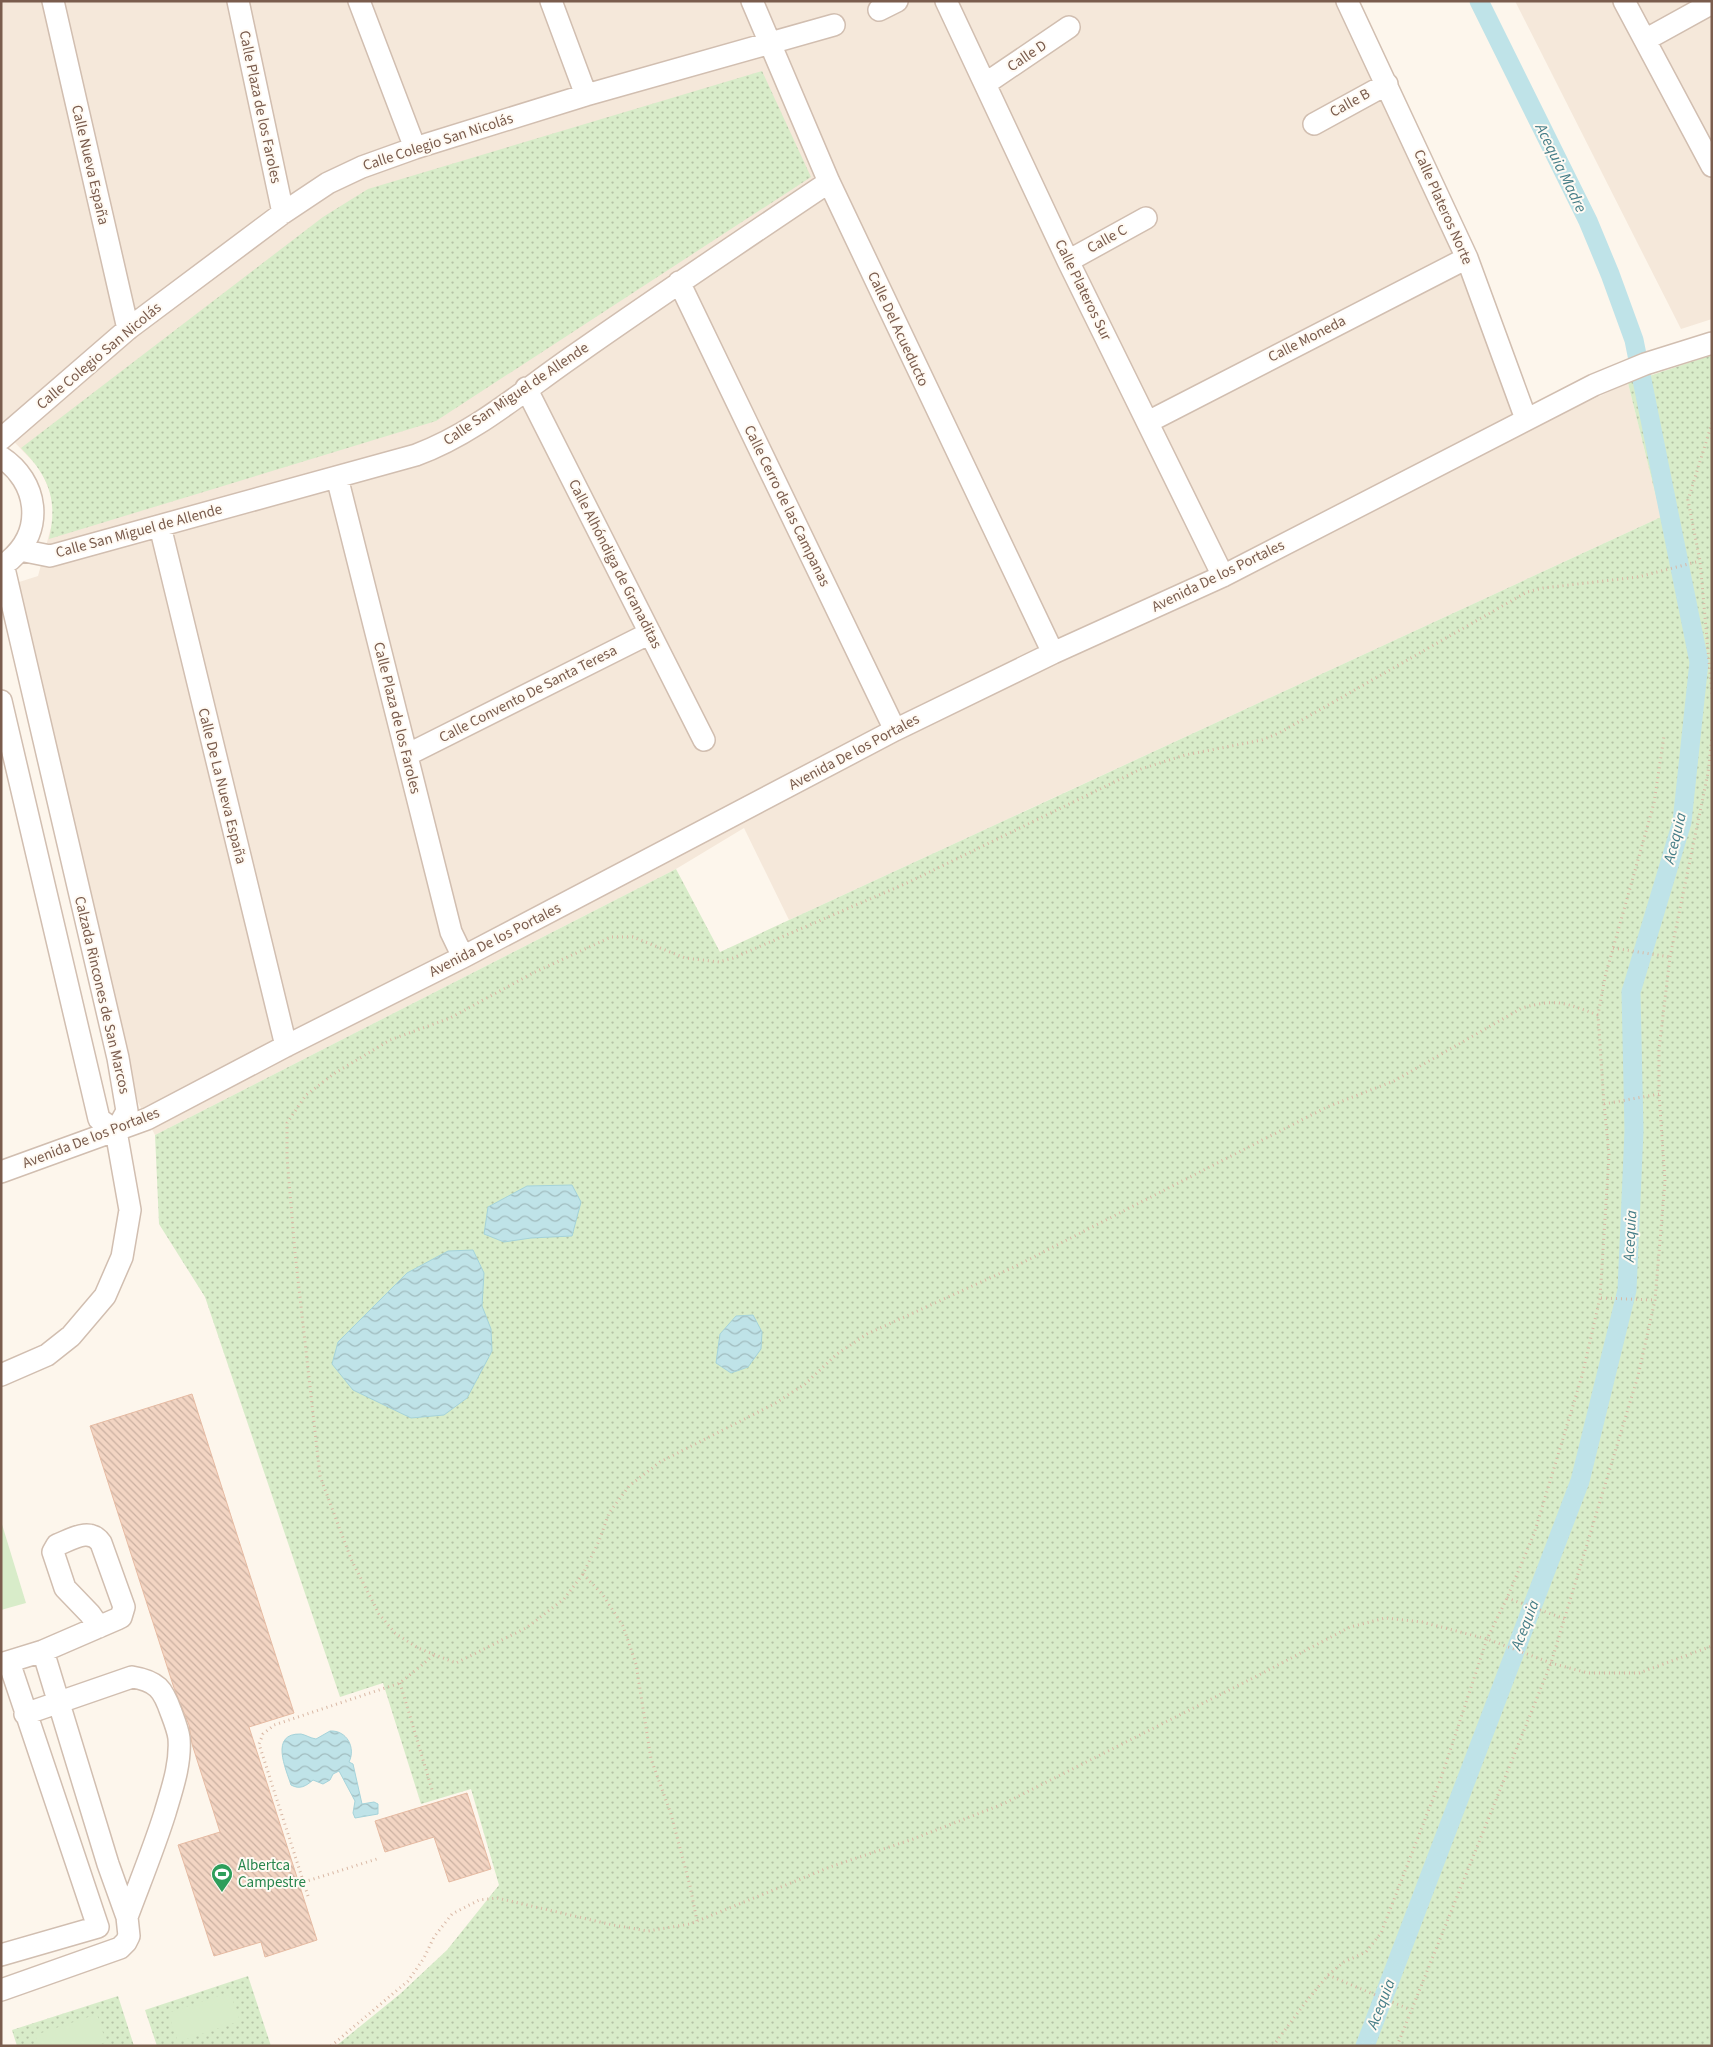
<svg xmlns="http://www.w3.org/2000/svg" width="1713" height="2047" viewBox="0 0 1713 2047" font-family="'Source Sans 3',sans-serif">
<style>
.residential{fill:#f5e8da}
.grass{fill:url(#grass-dots)}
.pitch{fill:#d8ecc9}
.water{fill:url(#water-waves);stroke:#a5d3da}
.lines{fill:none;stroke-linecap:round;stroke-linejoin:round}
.canal{stroke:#bfe3e8;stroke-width:19}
.building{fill:url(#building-back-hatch);stroke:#e6bba3}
.minor-casing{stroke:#d1beb0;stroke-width:24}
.path{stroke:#d9b8a5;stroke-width:3;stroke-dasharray:1 4;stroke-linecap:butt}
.minor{stroke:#fff;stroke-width:21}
.labels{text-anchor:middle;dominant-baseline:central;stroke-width:4;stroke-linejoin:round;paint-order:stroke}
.street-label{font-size:15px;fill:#7a5c4d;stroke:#fffaf3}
.leisure-label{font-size:15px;fill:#27864d;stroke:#fffaf3;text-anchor:start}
.water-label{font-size:16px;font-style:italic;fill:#437c86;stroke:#fffaf3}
</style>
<defs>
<pattern id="grass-dots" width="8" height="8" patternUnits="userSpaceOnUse" patternTransform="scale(1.25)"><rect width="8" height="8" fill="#d8ecc9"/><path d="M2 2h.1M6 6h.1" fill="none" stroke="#b4c2a5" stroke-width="1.8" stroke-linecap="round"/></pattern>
<pattern id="water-waves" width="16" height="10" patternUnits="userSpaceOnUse" patternTransform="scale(1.25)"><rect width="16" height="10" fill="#bfe3e8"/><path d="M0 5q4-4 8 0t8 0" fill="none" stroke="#a0bbbe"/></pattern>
<pattern id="building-back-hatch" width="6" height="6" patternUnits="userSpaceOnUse" patternTransform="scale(1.25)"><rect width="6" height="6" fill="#f3d5c3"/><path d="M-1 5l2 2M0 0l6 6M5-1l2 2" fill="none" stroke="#cab0a1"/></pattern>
</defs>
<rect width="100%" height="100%" fill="#fdf6ec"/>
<path class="residential" d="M1 1H1358L1535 426 1628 383 1661 517 789 920 744 828 676 869 155 1135 138 1102 16 583 38 576 53 520V500L41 470 1 428Z
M1515 1H1712V319L1681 329Z"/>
<path class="grass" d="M762 71 811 177 436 421 49 539C58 499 49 477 21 448L323 217 368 189Z
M1712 355V2046H336L400 1994 447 1950 499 1885 471 1789 421 1804 383 1683 340 1697 205 1297 159 1224 155 1135 676 869 720 952 1661 517 1628 383Z
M248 1976 271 2046H157L145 2010Z
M118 1996 134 2046H17L12 2030Z"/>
<path class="pitch" d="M1 1521 26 1603 1 1610Z
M230 1992 240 2021 178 2042 168 2013Z
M97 2014 106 2042 96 2046H39L35 2035Z"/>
<path class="water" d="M572 1185 581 1202 572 1236 531 1238 504 1242 484 1234 488 1207 527 1186Z
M473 1250 484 1273 482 1306 491 1329 492 1351 467 1398 444 1415 411 1418 353 1390 332 1364 338 1342 407 1273 448 1251Z
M753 1315 762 1332 761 1349 748 1367 731 1373 716 1363 720 1334 736 1316Z
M330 1731C347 1730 356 1748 349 1762L353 1764 362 1804 374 1802 378 1804V1814L355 1818 353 1813 355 1801 339 1771 333 1774 330 1780 323 1784 313 1780C306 1786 300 1790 291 1785 286 1769 269 1733 301 1734 306 1735 310 1738 316 1739Z"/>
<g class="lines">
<path class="canal" d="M1365 2046 1580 1481 1627 1290 1634 1131 1631 992 1682 822 1699 662 1634 340 1610 274 1588 221 1479 1"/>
</g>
<path class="building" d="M192 1394 294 1713 249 1727 317 1940 265 1957 261 1942 214 1956 178 1845 220 1832 192 1744 189 1725 174 1688 90 1426Z
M467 1793 491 1869 449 1882 434 1837 385 1852 375 1821Z"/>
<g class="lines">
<g class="minor-casing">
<path id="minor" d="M53 1 128 329
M238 1 283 213
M359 1 415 148
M551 1 586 95
M752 1 829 182 1053 653
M946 1 1068 261 1223 576
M1347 1 1467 258 1526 419
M1624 1 1712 166
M879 10 897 1
M1645 40 1712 3
M985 84 1069 27
M1314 124 1387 84
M1068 261 1146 218
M679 282 895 730
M526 388 704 740
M1148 422 1467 258
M1 439 128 329 283 213 328 183 362 167 415 148 586 95 834 25
M1 457C38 481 45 530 10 560
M337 477 451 932 463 957
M160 526 286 1046
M20 550 50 556 416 455C474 434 524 390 575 355 659 296 744 239 829 182
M3 564 118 1058 127 1111 116 1131
M1 701 99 1119 116 1131
M407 755 650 633
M1 1172 147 1119 286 1046 463 957 895 730 1053 653 1223 576 1594 385 1645 364 1712 343
M1 1375 47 1355 71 1336 105 1296 122 1257 130 1210 116 1131
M1 1664 43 1651 117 1619 121 1617 124 1607 101 1543C90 1527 72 1539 57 1545L53 1552 65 1588 90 1614 99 1627
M25 1714 132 1677C157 1681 163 1689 171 1712 174 1720 178 1730 179 1738 181 1764 172 1789 165 1813 154 1848 140 1882 127 1917
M1 1955 98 1927 9 1662
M1 1990 120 1948 126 1942 129 1936 127 1917 108 1864 43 1651"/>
</g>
<path class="path" d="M1712 423 1688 500 1700 561 1712 695
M1613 948 1670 957
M1598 1015C1565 1003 1557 998 1522 1008L1394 1081 1327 1107 1014 1267 867 1334 837 1354 805 1384 774 1404 660 1462 629 1486 609 1513 599 1541 583 1574 564 1599 526 1628 456 1663 418 1648 395 1633 379 1614 351 1559 320 1476 295 1253 287 1157V1123L306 1095 335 1073 390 1040 450 1018 533 973 611 937H633L685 958 719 962 733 958 907 883 1141 769 1185 755 1262 740 1279 733 1527 592 1543 588 1638 577 1700 561
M1604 1104 1659 1094
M1601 1298 1655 1300
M583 1574 603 1595 623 1626 636 1664 651 1759 671 1814 690 1886 697 1921
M1507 1598 1565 1619
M400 1683 433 1793
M304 1882 380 1858
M308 1896 259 1744 263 1734 274 1725 400 1683 434 1655
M1328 1975 1411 2010
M331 2046 408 1981 424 1958 434 1937 452 1914 479 1900 497 1898 613 1925 648 1931 690 1924 830 1867 913 1839 1003 1804 1259 1675 1350 1627 1385 1618 1422 1622 1487 1639 1551 1663 1588 1673H1639L1712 1646
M1273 2046 1305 2003 1328 1975 1344 1962 1366 1952 1381 1933 1441 1778 1487 1639 1507 1598 1534 1534 1582 1376 1600 1298 1609 1155 1604 1104 1598 1015 1605 977 1654 803 1664 736
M1397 2046 1551 1663 1638 1376 1655 1300 1665 1181 1659 1094V1049L1670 957 1708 773 1712 736"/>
<use href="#minor" class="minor"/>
</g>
<defs>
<g id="stadium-pin" transform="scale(1.125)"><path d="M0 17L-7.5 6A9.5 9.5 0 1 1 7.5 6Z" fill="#2e9e5b" stroke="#fffaf3"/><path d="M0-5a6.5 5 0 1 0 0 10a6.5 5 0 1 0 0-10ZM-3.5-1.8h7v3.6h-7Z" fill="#fff"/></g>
</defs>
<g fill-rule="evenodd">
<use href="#stadium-pin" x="222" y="1874"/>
</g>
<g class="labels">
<g class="street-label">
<text transform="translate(1027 56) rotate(-34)">Calle D</text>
<text transform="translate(1350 103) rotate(-29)">Calle B</text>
<text transform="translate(260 107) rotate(78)">Calle Plaza de los Faroles</text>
<text transform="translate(438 142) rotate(-18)">Calle Colegio San Nicolás</text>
<text transform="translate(90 165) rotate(77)">Calle Nueva España</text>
<text transform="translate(1443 207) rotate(66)">Calle Plateros Norte</text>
<text transform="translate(1107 239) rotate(-29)">Calle C</text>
<text transform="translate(1083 290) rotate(64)">Calle Plateros Sur</text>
<text transform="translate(898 329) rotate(65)">Calle Del Acueducto</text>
<text transform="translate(1307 339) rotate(-27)">Calle Moneda</text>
<text transform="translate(99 356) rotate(-40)">Calle Colegio San Nicolás</text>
<text transform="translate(516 394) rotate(-34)">Calle San Miguel de Allende</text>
<text transform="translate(787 506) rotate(64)">Calle Cerro de las Campanas</text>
<text transform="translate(139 531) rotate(-15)">Calle San Miguel de Allende</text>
<text transform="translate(615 564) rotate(63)">Calle Alhóndiga de Granaditas</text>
<text transform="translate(1218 576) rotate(-26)">Avenida De los Portales</text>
<text transform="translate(528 694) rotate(-27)">Calle Convento De Santa Teresa</text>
<text transform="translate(397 718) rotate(76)">Calle Plaza de los Faroles</text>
<text transform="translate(854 752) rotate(-28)">Avenida De los Portales</text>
<text transform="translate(222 786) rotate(76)">Calle De La Nueva España</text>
<text transform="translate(495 940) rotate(-27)">Avenida De los Portales</text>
<text transform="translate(102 995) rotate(77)">Calzada Rincones de San Marcos</text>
<text transform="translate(91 1138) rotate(-21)">Avenida De los Portales</text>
</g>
<g class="leisure-label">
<text x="238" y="1865">Albertca<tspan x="238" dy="17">Campestre</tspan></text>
</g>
<g class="water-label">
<text transform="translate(1561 168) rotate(64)">Acequia Madre</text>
<text transform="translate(1675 838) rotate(-76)">Acequia</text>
<text transform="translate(1630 1236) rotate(-87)">Acequia</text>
<text transform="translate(1525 1625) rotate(-69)">Acequia</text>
<text transform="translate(1381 2004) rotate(-69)">Acequia</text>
</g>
</g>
<rect width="1713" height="2047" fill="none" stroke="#7a5c4d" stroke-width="5"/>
</svg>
